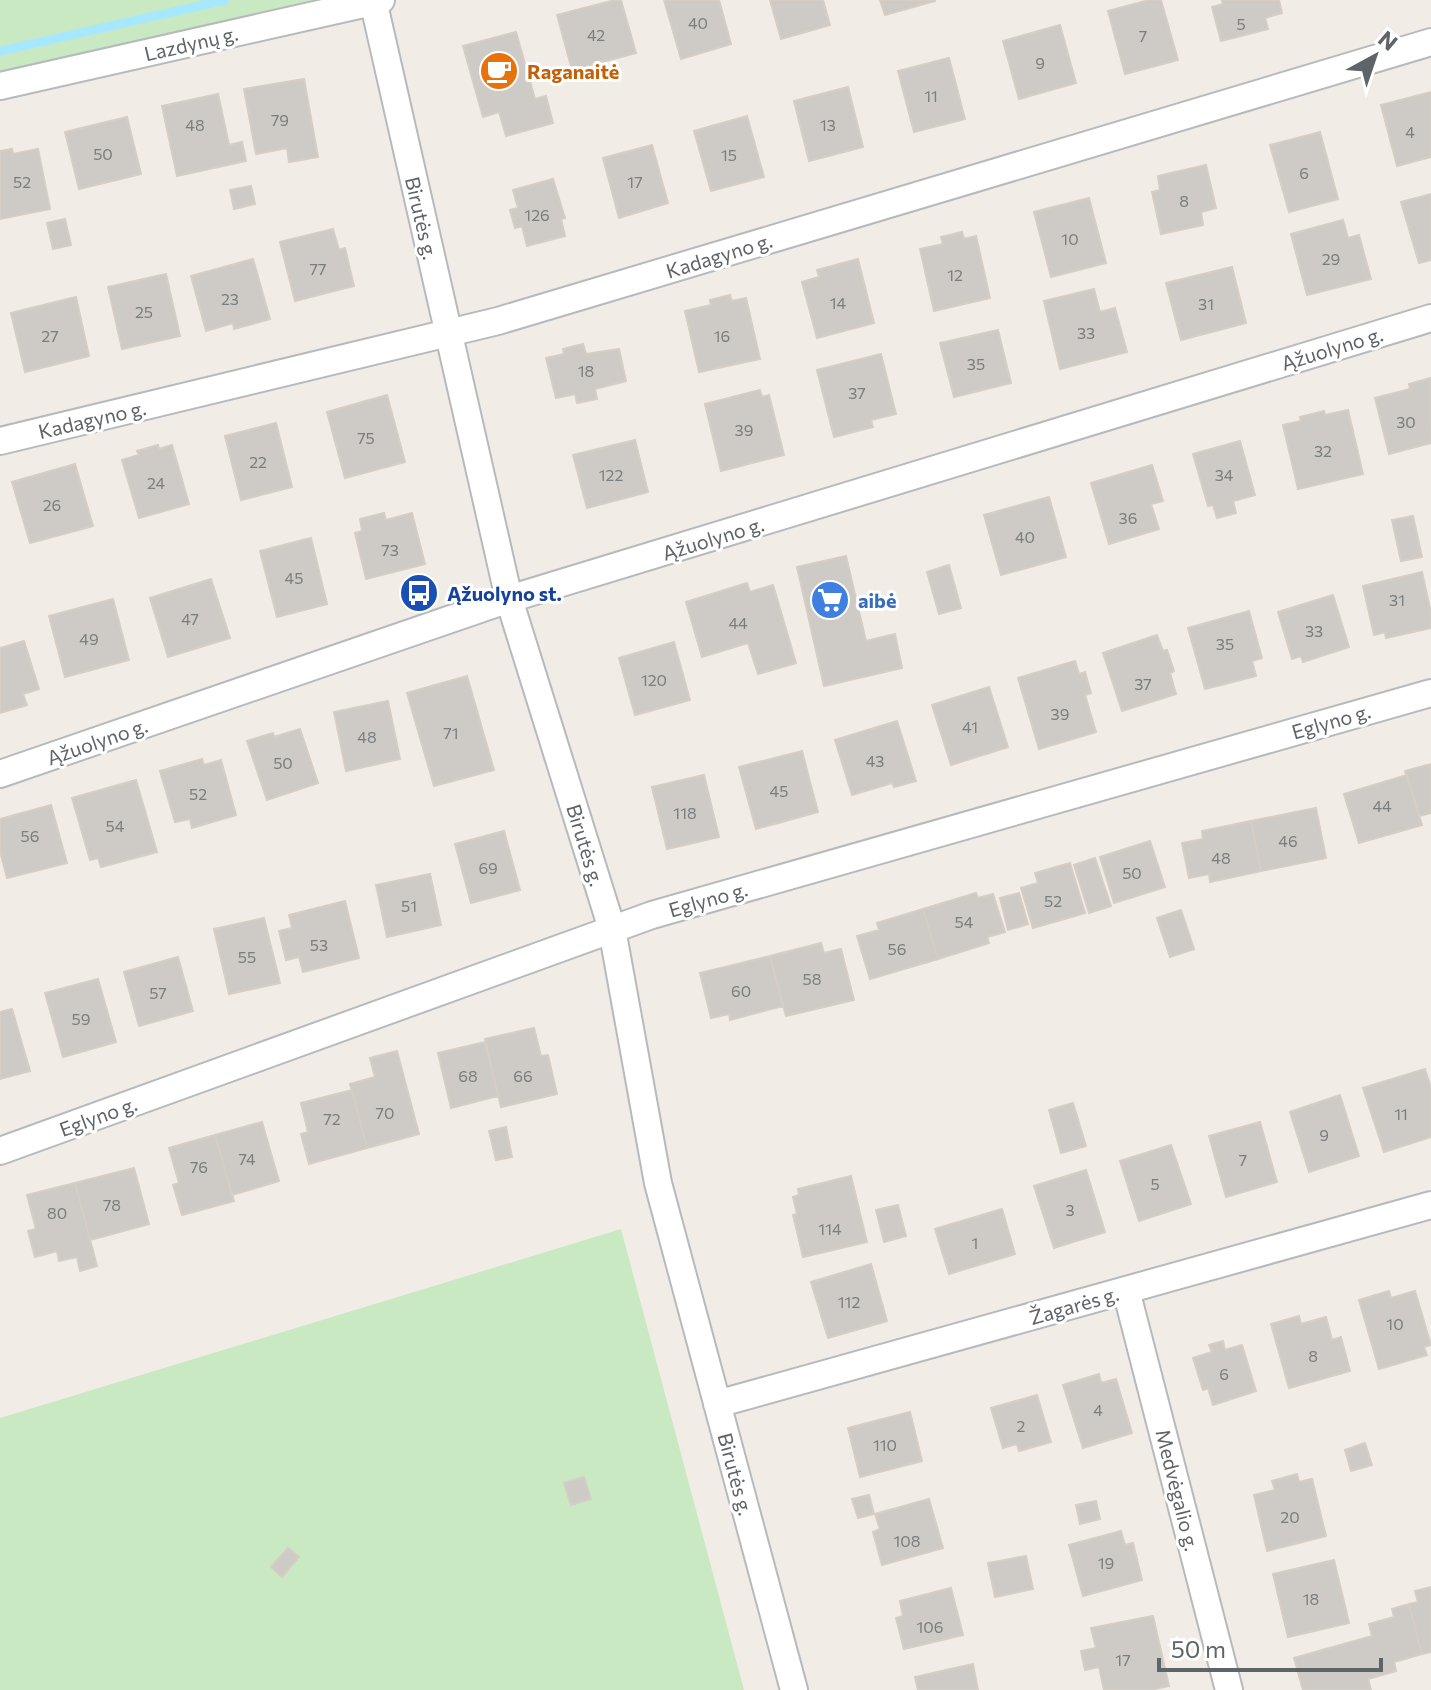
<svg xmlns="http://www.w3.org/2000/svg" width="1431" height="1690" viewBox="0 0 1431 1690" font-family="Commissioner,sans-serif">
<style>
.green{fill:#c8e9c2}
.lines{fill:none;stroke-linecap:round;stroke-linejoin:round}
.stream{stroke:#a8e8ff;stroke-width:9}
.building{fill:#cecac5;stroke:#d6cdc4;stroke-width:2}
.minor-casing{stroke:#b7babd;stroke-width:30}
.minor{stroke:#fff;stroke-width:26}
.labels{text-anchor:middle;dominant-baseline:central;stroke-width:6;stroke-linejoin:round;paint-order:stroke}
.number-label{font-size:16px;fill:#7a7e7e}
.street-label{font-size:20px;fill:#5e6467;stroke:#fff}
.food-label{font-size:20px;font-weight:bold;fill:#c56008;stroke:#fff;text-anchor:start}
.transit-label{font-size:20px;font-weight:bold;fill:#164399;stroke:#fff;text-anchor:start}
.shop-label{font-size:20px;font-weight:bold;fill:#366cbe;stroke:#fff;text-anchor:start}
</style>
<rect width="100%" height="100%" fill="#f1ede6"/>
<path class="green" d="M0 0H381L0 82Z
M621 1229 744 1690H0V1418Z"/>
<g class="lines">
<path class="stream" d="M0 51 225 0"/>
</g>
<path class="building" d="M615 0H621L636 53 572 70 557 15Z
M664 0H719L731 44 681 59Z
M770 0H823L830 25 781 39Z
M880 0H935V1L885 15Z
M1149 0H1161L1178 60 1125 74 1108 11Z
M1222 0H1279L1282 13 1265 18 1268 29 1221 41 1212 7 1223 4Z
M1060 25 1076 83 1019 99 1003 41Z
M516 32 535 99 546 96 553 123 506 136 499 112 483 117 463 46Z
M949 58 965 119 914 132 898 71Z
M304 79 318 157 289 162 287 148 256 154 244 89Z
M848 87 863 147 809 161 794 101Z
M1431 92V157L1397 166 1381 105Z
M218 94 229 145 242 142 246 161 177 176 162 106Z
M747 116 764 177 711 191 694 131Z
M127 117 141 174 79 189 65 132Z
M1320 132 1338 199 1289 212 1270 145Z
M652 145 668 203 619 218 603 158Z
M12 149 13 154 38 149 50 209 0 219V151Z
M1206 165 1216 208 1201 212 1203 225 1161 234 1152 192 1160 190 1158 176Z
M553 179 565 218 561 219 565 236 527 246 522 226 515 228 510 210 518 208 513 190Z
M251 186 255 204 234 209 230 190Z
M1431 194V260L1419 263 1401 202Z
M1089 198 1106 263 1051 277 1034 212Z
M65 219 71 245 53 249 47 223Z
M1343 220 1348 238 1359 235 1371 279 1307 295 1291 234Z
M333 229 339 250 345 248 354 286 295 301 280 242Z
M962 232 964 239 976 236 990 298 934 311 920 249 943 244 941 237Z
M253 259 270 319 234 329 233 323 206 331 191 276Z
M858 259 874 323 817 338 802 282 819 277 817 270Z
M1232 267 1246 323 1181 340 1166 283Z
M166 274 180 336 122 349 108 287Z
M1094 289 1100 312 1115 308 1127 352 1060 369 1044 301Z
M730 295 732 301 746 298 760 359 699 372 685 311 711 305 710 300Z
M76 297 89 356 25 372 11 313Z
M998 330 1011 383 954 397 940 343Z
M583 344 586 354 619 349 626 381 595 389 597 399 577 403 575 394 556 398 546 358 564 354 563 349Z
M881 354 896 414 871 420 873 427 834 437 817 370Z
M1430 378 1431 443 1389 454 1375 398 1410 389 1409 384Z
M760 390 762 397 769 395 784 455 721 471 705 404Z
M387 395 405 462 345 478 327 412Z
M1348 410 1363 474 1298 489 1283 425 1301 421 1300 417 1324 411 1325 415Z
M276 423 292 487 241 500 225 436Z
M635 440 648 492 587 508 573 455Z
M1240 441 1255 495 1233 501 1236 513 1217 518 1213 505 1208 506 1193 454Z
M158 445 159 449 172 445 189 504 139 518 122 460 139 455 137 451Z
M75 464 93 526 30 543 12 482Z
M1152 465 1163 501 1151 504 1159 529 1109 544 1091 483Z
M1049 497 1066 557 1001 575 984 515Z
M384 513 386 520 412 513 425 564 366 579 355 533 362 531 360 519Z
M1413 516 1422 557 1401 561 1392 520Z
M311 538 327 604 277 617 260 551Z
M846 556 866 641 895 634 902 668 824 686 797 567Z
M949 565 961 608 939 614 927 572Z
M1422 572 1431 613V628L1386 638 1385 632 1374 635 1363 586Z
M211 579 230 638 168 657 150 598Z
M747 583 750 592 773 585 796 663 758 674 748 643 702 657 686 602Z
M1333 595 1349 647 1303 662 1301 656 1292 659 1278 612Z
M113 599 129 660 65 677 49 616Z
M1249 611 1262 658 1252 661 1256 676 1205 689 1188 628Z
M1157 635 1163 651 1167 650 1174 671 1170 673 1176 694 1122 711 1103 653Z
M24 641 39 689 23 694 27 705 0 713V648Z
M674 642 690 700 635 715 619 658Z
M1075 661 1079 674 1085 672 1091 693 1085 695 1096 732 1039 749 1018 678Z
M467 676 494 770 434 786 407 693Z
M989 687 1008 747 951 765 932 705Z
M388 701 400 759 346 771 334 712Z
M897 721 916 781 894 787 892 783 852 795 835 740Z
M300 729 318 783 267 800 247 741 273 733 274 737Z
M802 751 818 812 756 829 739 767Z
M202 759 204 765 221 760 236 815 192 828 190 819 175 822 160 771Z
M1431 764V813L1419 816 1405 771Z
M704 775 719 837 667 849 652 787Z
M1407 775 1422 825 1359 843 1344 794Z
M136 780 157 852 101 867 98 858 90 860 72 798Z
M51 805 67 863 7 878 0 851V819Z
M1316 808 1326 858 1261 871 1251 821Z
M1251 821 1261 871 1210 882 1209 874 1189 878 1182 843 1203 839 1202 831Z
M504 831 520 890 471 903 455 844Z
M1150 841 1165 887 1114 903 1100 857Z
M1095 858 1111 906 1089 913 1074 865Z
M1070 863 1085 913 1033 928 1021 888 1038 883 1035 873Z
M430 874 441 925 387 937 376 885Z
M976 893 978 898 993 894 1005 932 987 937 989 943 938 959 923 909Z
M1019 893 1028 924 1008 930 1000 898Z
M345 901 359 958 303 972 299 957 286 960 279 931 292 928 289 915Z
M923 909 938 959 870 979 857 936 879 930 877 923Z
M1181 910 1194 949 1170 957 1157 918Z
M264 918 280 983 229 994 214 929Z
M821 943 824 953 841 949 854 1000 786 1016 770 956Z
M770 956 783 1006 730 1020 729 1014 711 1018 700 973Z
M178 957 193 1011 139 1026 124 972Z
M98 979 116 1042 63 1057 45 993Z
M12 1009 30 1071 0 1079V1012Z
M534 1028 541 1056 548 1055 557 1094 501 1107 485 1039Z
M485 1042 498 1096 451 1108 438 1053Z
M397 1051 419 1134 367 1148 350 1084 375 1077 370 1058Z
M1425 1069 1431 1088V1137L1384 1152 1363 1088Z
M352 1090 367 1148 309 1164 301 1134 308 1132 301 1103Z
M1340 1095 1359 1156 1309 1172 1290 1112Z
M1073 1103 1086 1146 1061 1153 1049 1110Z
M262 1122 279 1181 232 1195 215 1135Z
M1260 1122 1277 1182 1226 1197 1209 1136Z
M506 1127 512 1157 496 1160 489 1131Z
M215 1135 234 1201 182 1215 173 1185 179 1183 169 1148Z
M1171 1145 1191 1204 1139 1221 1120 1161Z
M134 1168 149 1224 90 1240 75 1183Z
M1086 1170 1105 1232 1054 1248 1034 1186Z
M851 1176 867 1242 803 1257 793 1215 797 1214 793 1197 799 1195 798 1189Z
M75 1183 97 1266 80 1271 77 1257 59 1261 57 1251 35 1257 28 1231 36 1229 27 1195Z
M898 1205 906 1236 884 1242 876 1210Z
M1002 1209 1015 1254 949 1274 935 1229Z
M871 1264 887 1321 828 1338 811 1282Z
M1389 1291 1391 1298 1415 1291 1431 1345 1424 1347 1427 1355 1379 1369 1359 1300Z
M1299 1316 1301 1324 1326 1317 1332 1340 1341 1337 1350 1371 1289 1388 1271 1324Z
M1223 1341 1225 1350 1242 1345 1256 1391 1213 1405 1208 1388 1203 1390 1193 1358 1212 1352 1209 1345Z
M1099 1374 1101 1383 1116 1379 1132 1433 1083 1448 1063 1385Z
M1037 1395 1051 1442 1019 1451 1017 1444 1003 1448 991 1408Z
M910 1412 922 1461 860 1477 848 1428Z
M1365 1443 1372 1465 1351 1471 1345 1450Z
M1297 1474 1299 1482 1312 1479 1326 1536 1267 1551 1254 1495 1275 1490 1272 1481Z
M584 1477 591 1499 571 1505 564 1483Z
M869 1495 874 1514 858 1518 852 1499Z
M929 1499 943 1548 882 1565 873 1532 880 1529 875 1514Z
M1096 1501 1100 1519 1080 1524 1076 1505Z
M1121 1531 1125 1545 1133 1543 1142 1580 1083 1596 1069 1545Z
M288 1548 299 1557 282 1577 271 1567Z
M1026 1556 1033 1589 995 1597 988 1563Z
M1334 1560 1349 1623 1288 1637 1273 1574Z
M1431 1587V1652L1422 1654 1409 1604 1418 1602 1415 1591Z
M951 1588 963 1635 904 1649 896 1618 903 1616 900 1601Z
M1409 1604 1422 1654 1394 1662 1396 1671 1368 1679 1371 1690H1303L1294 1658 1372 1636 1369 1624 1394 1617 1392 1609Z
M1153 1616 1169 1686 1150 1690H1104L1099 1667 1085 1670 1081 1651 1096 1648 1091 1628Z
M973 1664 978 1690H918L915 1677Z"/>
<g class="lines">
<g class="minor-casing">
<path id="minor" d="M373 0 509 599 612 929 658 1183 794 1690
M0 86 381 0
M0 441 498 321 1431 42
M0 774 509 599 1431 318
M0 1151 652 915 1431 693
M1126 1290 1229 1690
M717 1404 1431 1205"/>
</g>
<use href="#minor" class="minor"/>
</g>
<defs>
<g id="cafe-disc" transform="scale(2)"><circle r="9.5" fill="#e8710a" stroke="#fff"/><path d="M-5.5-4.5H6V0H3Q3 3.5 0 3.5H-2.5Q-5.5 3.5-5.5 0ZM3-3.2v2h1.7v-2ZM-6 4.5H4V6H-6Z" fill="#fff"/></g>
<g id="bus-disc" transform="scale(2)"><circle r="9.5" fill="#1a4fb4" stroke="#fff"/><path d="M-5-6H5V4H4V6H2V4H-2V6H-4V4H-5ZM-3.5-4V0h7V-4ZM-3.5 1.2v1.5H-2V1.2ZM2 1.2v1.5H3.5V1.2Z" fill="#fff"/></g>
<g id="supermarket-disc" transform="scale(2)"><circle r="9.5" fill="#3f7fe0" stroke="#fff"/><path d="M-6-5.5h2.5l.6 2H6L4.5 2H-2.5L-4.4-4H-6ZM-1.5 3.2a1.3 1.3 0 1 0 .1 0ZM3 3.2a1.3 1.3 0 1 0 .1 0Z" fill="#fff"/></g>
</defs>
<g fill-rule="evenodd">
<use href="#cafe-disc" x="499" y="71"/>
<use href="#bus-disc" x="419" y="593"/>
<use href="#supermarket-disc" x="830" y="600"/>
</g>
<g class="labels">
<g class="number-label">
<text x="698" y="22">40</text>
<text x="1241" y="23">5</text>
<text x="596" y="34">42</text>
<text x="1143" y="35">7</text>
<text x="1040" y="62">9</text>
<text x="931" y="95">11</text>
<text x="280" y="119">79</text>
<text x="195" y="124">48</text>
<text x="828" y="124">13</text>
<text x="1410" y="131">4</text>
<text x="103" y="153">50</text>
<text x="729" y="154">15</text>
<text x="1304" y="172">6</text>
<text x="22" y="181">52</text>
<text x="635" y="181">17</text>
<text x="1184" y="200">8</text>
<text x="537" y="214">126</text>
<text x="1070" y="238">10</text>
<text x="1331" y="258">29</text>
<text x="318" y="268">77</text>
<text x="955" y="274">12</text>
<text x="230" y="298">23</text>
<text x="838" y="302">14</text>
<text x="1206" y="303">31</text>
<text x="144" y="311">25</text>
<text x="1086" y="332">33</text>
<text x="50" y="335">27</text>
<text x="722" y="335">16</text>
<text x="976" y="363">35</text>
<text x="586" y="370">18</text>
<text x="857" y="392">37</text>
<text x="1406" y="421">30</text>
<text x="744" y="429">39</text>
<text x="366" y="437">75</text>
<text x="1323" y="450">32</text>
<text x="258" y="461">22</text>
<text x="611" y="474">122</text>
<text x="1224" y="474">34</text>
<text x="156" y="482">24</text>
<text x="52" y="504">26</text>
<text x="1128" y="517">36</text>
<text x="1025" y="536">40</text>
<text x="390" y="549">73</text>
<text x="294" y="577">45</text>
<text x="1397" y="599">31</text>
<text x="190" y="618">47</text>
<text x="738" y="622">44</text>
<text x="1314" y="630">33</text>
<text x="89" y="638">49</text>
<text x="1225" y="643">35</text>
<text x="654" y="679">120</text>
<text x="1143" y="683">37</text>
<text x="1060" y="713">39</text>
<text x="970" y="726">41</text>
<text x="451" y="732">71</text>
<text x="367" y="736">48</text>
<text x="875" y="760">43</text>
<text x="283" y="762">50</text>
<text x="779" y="790">45</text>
<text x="198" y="793">52</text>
<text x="1382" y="805">44</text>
<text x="685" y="812">118</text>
<text x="115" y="825">54</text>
<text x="30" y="835">56</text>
<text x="1288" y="840">46</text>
<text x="1221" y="857">48</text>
<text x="488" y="867">69</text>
<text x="1132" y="872">50</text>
<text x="1053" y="900">52</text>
<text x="409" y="905">51</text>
<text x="964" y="921">54</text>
<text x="319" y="944">53</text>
<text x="897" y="948">56</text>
<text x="247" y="956">55</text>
<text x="812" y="978">58</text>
<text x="741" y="990">60</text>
<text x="158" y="992">57</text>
<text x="81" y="1018">59</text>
<text x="468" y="1075">68</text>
<text x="523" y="1075">66</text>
<text x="385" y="1112">70</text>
<text x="1401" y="1113">11</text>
<text x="332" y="1118">72</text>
<text x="1324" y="1134">9</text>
<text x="247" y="1158">74</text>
<text x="1243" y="1159">7</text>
<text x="199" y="1166">76</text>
<text x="1155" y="1183">5</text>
<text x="112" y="1204">78</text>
<text x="1070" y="1209">3</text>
<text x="57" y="1212">80</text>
<text x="830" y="1228">114</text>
<text x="975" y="1242">1</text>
<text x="849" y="1301">112</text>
<text x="1395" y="1323">10</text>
<text x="1313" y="1355">8</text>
<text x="1224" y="1373">6</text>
<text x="1098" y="1409">4</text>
<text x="1021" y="1425">2</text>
<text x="885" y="1444">110</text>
<text x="1290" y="1516">20</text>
<text x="907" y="1540">108</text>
<text x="1106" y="1562">19</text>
<text x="1311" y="1598">18</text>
<text x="930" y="1626">106</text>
<text x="1123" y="1659">17</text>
</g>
<g class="street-label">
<text transform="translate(191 43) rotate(-13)">Lazdynų g.</text>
<text transform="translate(422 218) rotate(77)">Birutės g.</text>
<text transform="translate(719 255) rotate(-17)">Kadagyno g.</text>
<text transform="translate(1332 348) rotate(-17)">Ąžuolyno g.</text>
<text transform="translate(92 419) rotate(-13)">Kadagyno g.</text>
<text transform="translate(713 538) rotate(-17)">Ąžuolyno g.</text>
<text transform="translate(1331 721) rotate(-16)">Eglyno g.</text>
<text transform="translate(97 741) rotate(-19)">Ąžuolyno g.</text>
<text transform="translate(586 845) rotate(73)">Birutės g.</text>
<text transform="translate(708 899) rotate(-16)">Eglyno g.</text>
<text transform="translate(98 1116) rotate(-20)">Eglyno g.</text>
<text transform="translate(1074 1305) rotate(-16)">Žagarės g.</text>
<text transform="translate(736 1474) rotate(75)">Birutės g.</text>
<text transform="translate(1178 1490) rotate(76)">Medvėgalio g.</text>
</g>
<g class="food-label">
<text x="527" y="71">Raganaitė</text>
</g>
<g class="transit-label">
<text x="447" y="593">Ąžuolyno st.</text>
</g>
<g class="shop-label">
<text x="858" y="600">aibė</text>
</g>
</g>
<g transform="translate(1375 56) rotate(40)" stroke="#ffffff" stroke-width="6" paint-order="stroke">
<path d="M0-6L14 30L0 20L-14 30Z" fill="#5e6467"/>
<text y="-12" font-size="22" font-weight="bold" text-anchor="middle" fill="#5e6467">N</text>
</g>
<path d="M1159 1658v12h222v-12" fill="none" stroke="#5e6467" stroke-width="4"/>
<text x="1171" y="1658" font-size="24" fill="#5e6467" stroke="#ffffff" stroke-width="6" paint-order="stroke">50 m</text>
</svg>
